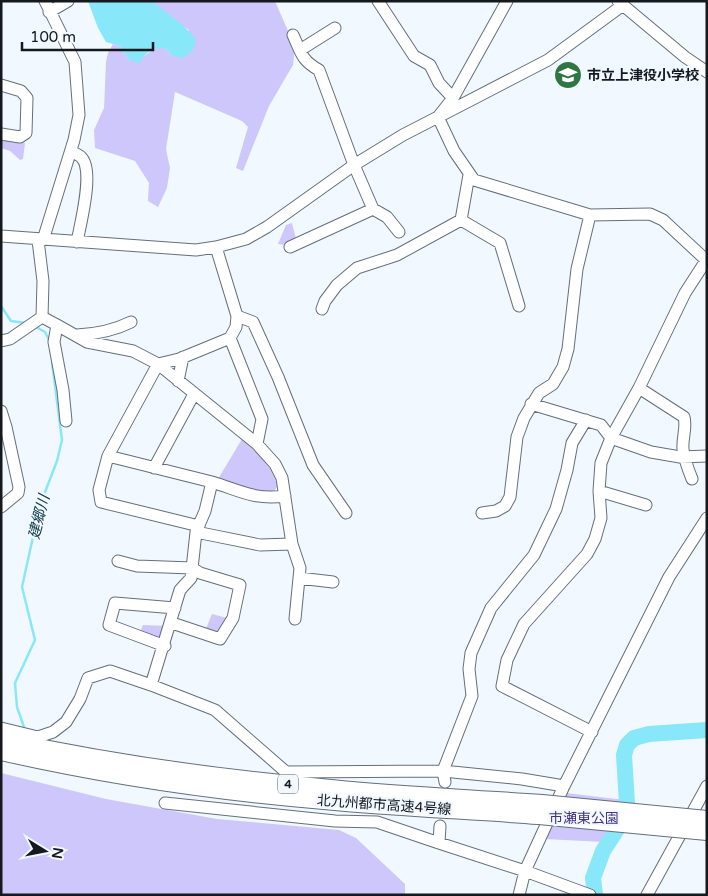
<svg xmlns="http://www.w3.org/2000/svg" width="708" height="896" viewBox="0 0 708 896" font-family="'Varela Round','Noto Sans JP',sans-serif">
<style>
.green{fill:#cec7fb}
.water{fill:#88e7f8}
.lines{fill:none;stroke-linecap:round;stroke-linejoin:round}
.stream{stroke:#88e7f8;stroke-width:2.5}
.river{stroke:#88e7f8;stroke-width:16}
.minor-casing{stroke:#656f7a;stroke-width:13}
.highway-casing{stroke:#656f7a;stroke-width:18}
.minor{stroke:#fff;stroke-width:11}
.highway{stroke:#fff;stroke-width:16}
.highway-bridge-casing{stroke:#656f7a;stroke-width:18;stroke-linecap:butt}
.highway-bridge{stroke:#fff;stroke-width:16}
.labels{text-anchor:middle;dominant-baseline:central;stroke-width:4.5;stroke-linejoin:round;paint-order:stroke}
.shield{fill:#f1f8ff;stroke:#575c61;stroke-width:1}
.shield-label{font-size:12px;font-weight:bold;fill:#15191d}
.poi-label{font-size:14px;font-weight:bold;fill:#15191d;stroke:#f1f8ff;text-anchor:start}
.street-label{font-size:14px;fill:#15191d;stroke:#f1f8ff}
.park-label{font-size:14px;fill:#45337f;stroke:#f1f8ff}
.water-label{font-size:15px;font-style:italic;fill:#0c3b42;stroke:#f1f8ff}
</style>
<rect width="100%" height="100%" fill="#f1f8ff"/>
<path class="green" d="M152 1H275L295 47 293 65 269 106 243 171 236 168 248 127 242 121 175 92 166 149 170 168 167 188 158 207 148 201 149 183 135 161 95 148 94 130 104 108 106 62 108 53 113 44 120 46 129 60 143 57 155 48H165L171 55 189 30 173 20Z
M1 140 25 143 23 159 20 160 10 151 1 148Z
M292 223 296 239 286 245 278 244 286 225Z
M242 439 266 461 278 485 273 494H262L218 479Z
M212 614 227 618 221 634 205 631Z
M143 625 167 626 163 640 139 634Z
M1 773 106 799 217 819 339 830 356 838 405 884V895H1Z
M566 793 625 800C621 817 615 829 604 842L544 839Z"/>
<path class="water" d="M88 1H152C167 14 185 24 196 40 195 49 190 54 181 58L171 55 165 48C152 47 146 52 139 63L129 60 120 46 106 42 98 28Z"/>
<g class="lines">
<path class="stream" d="M1 306 11 321 26 323
M36 327 45 332 49 340
M21 729 24 727 17 707 15 683 35 640 22 587 40 505 57 461 62 440 52 362"/>
<path class="river" d="M595 895 593 878 603 851 625 817 627 803 624 755 627 745 634 738 649 734 707 730"/>
<g class="minor-casing">
<path id="minor" d="M378 1 414 56 430 65 439 83 453 98
M618 1 685 57 707 72
M623 5 548 60 438 117 454 151 474 180 590 215 650 214 663 220 706 260
M49 12 68 1
M300 50 335 28
M1 85 21 91 27 98 26 133 20 137 1 134
M71 151C74 153 79 155 81 157 95 170 80 225 77 242
M373 209 387 217 399 232
M461 220 500 243 519 306
M1 236 196 250 216 247 246 239 267 227 354 165 403 135 438 117 453 98 507 1
M38 240 43 281 42 317 57 325 54 342 63 390 66 421
M43 240 74 140 79 115 75 62 45 1
M290 247 373 209 354 165 319 70C301 60 301 52 293 35
M322 309 325 301 337 285 357 268 397 255 461 220 469 175
M237 316 253 322 278 377 313 465 346 513
M57 325 87 342 133 351 158 364 257 444 275 464 282 478 292 544 260 545 196 532
M77 335C97 334 113 331 131 322
M230 338 262 419 257 444
M1 341 10 339 42 317
M178 381 183 357
M639 388 684 417C687 427 682 438 683 449 684 459 688 469 692 479
M531 404 601 425 611 438 651 452 680 457 707 456
M1 411 6 427 19 487 18 493 1 507
M108 456 212 482 205 511 196 532 191 578 180 590 151 685
M154 468 194 394
M212 482C241 491 254 500 285 496
M599 491 646 505
M482 513 496 511 505 506 510 497 517 437 524 418 539 393 553 384 563 367 568 349 577 269 590 215
M199 526 101 502 99 490 108 456 158 364 179 359 230 338 236 327 237 316 216 247
M292 544 300 568 295 619
M118 561 137 566 192 568 200 573 240 585 233 618 220 639 172 623
M299 578 333 582
M165 646 109 625 115 603 175 608
M1 728 38 737 53 732 66 722 80 699 88 678 110 671 151 685 215 710 286 772 443 771 522 779 564 786
M592 732 502 686 507 660 524 624 587 554 595 539 601 518 599 491 601 463 611 438 639 388 685 293 707 259
M445 782 443 771 472 696 469 669 471 653 491 608 534 555 556 509 567 470 572 443 586 420
M165 803 335 821 377 822 439 843
M440 826 439 843 525 871 590 895
M519 895 525 871 564 786 669 577 707 518
M647 895 707 786"/>
</g>
<g class="highway-casing">
<path id="highway" d="M1 739C110 763 220 778 331 788 401 795 472 798 542 803
M1 752C111 777 223 793 335 802 403 808 471 811 539 816"/>
</g>
<use href="#minor" class="minor"/>
<use href="#highway" class="highway"/>
<g class="highway-bridge-casing">
<path id="highway-bridge" d="M542 803 707 819
M539 816 707 832"/>
</g>
<use href="#highway-bridge" class="highway-bridge"/>
</g>
<defs>
<g id="school-disc" transform="scale(1.4375)"><circle r="9.5" fill="#2e7642" stroke="#f1f8ff"/><path d="M0-5L7-2L0 1L-7-2ZM-4 1L0 2.5L4 1V4Q0 6-4 4Z" fill="#fff"/></g>
</defs>
<g fill-rule="evenodd">
<use href="#school-disc" x="568" y="75"/>
</g>
<g class="labels">
<rect class="shield" x="278" y="774.5" width="20" height="19" rx="4"/>
<g class="shield-label">
<text x="288" y="784">4</text>
</g>
<g class="poi-label">
<text x="587" y="75">市立上津役小学校</text>
</g>
<g class="street-label">
<text transform="translate(384 805) rotate(4)">北九州都市高速4号線</text>
</g>
<g class="park-label">
<text x="584" y="818">市瀬東公園</text>
</g>
<g class="water-label">
<text transform="translate(39 517) rotate(-76)">建郷川</text>
</g>
</g>
<rect width="708" height="896" fill="none" stroke="#15191d" stroke-width="5"/>
<g transform="translate(45 851) rotate(100)" stroke="#f1f8ff" stroke-width="4" paint-order="stroke">
<path d="M0-4L9 19L0 12L-9 19Z" fill="#15191d"/>
<text y="-8" font-size="14" font-weight="bold" text-anchor="middle" fill="#15191d">N</text>
</g>
<path d="M22 42v8h131v-8" fill="none" stroke="#15191d" stroke-width="2.5"/>
<text x="30" y="42" font-size="15" fill="#15191d" stroke="#f1f8ff" stroke-width="4" paint-order="stroke">100 m</text>
</svg>
